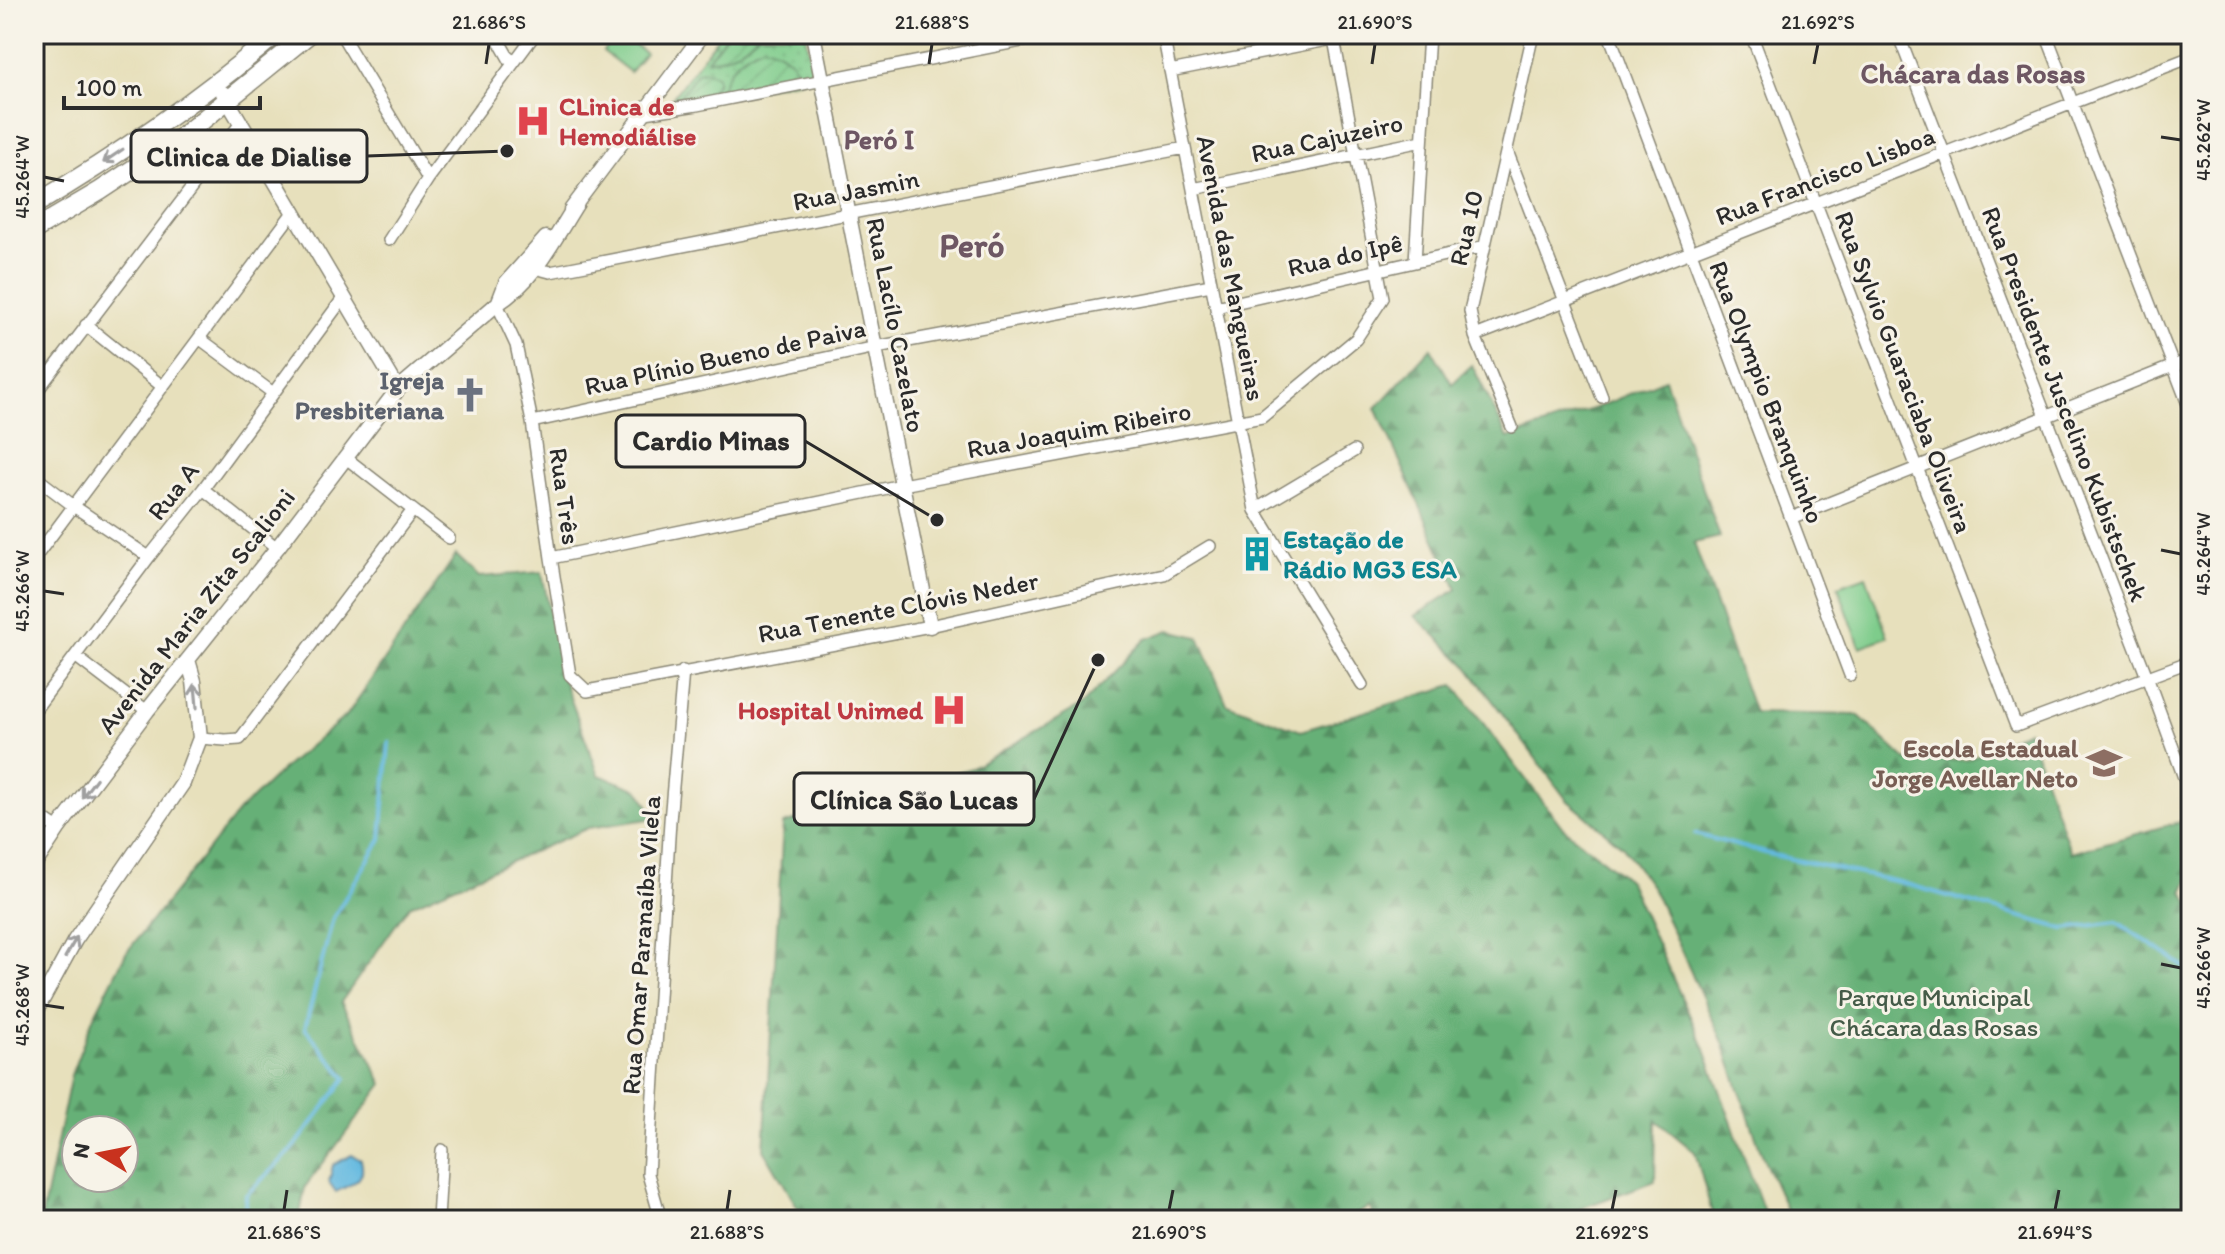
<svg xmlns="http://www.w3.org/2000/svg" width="2225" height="1254" viewBox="0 0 2225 1254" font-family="Itim,sans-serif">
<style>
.grass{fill:url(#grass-dots);stroke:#547c5b;stroke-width:2}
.forest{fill:url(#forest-firs);stroke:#486e51;stroke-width:2;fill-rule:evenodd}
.garden{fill:url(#garden-furrows);stroke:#547c5b;stroke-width:2}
.pitch{fill:#7ecc8b;stroke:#547c5b;stroke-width:2}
.water{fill:#63b9e0;stroke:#477286;stroke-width:2}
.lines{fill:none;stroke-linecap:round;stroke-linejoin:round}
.stream{stroke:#63b9e0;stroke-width:4}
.minor-casing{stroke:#898674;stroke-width:14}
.tertiary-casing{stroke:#898674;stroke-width:17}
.primary-casing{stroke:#898674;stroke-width:21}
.minor{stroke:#fff;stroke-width:11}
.tertiary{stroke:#fff;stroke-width:14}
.primary{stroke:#fff;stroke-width:18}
.oneway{stroke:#a0a0a0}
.ticks{fill:none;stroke:#2b2b2b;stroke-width:3}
.labels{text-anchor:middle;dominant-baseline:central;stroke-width:6;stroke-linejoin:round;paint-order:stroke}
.health-label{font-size:26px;font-weight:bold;fill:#be3a42;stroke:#f7f3e8;text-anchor:start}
.street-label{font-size:26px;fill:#2b2b2b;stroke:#f7f3e8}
.worship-label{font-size:26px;font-weight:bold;fill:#5b616d;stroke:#f7f3e8;text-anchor:end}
.culture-label{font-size:26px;font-weight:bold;fill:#0d838f;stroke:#f7f3e8;text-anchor:start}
.education-label{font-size:26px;font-weight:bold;fill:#785e54;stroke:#f7f3e8;text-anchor:end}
.park-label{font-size:26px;fill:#445b48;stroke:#f7f3e8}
.neighbourhood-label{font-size:28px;font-weight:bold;fill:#6e5763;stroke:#f7f3e8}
.district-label{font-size:34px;font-weight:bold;fill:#6e5763;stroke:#f7f3e8}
.leader{fill:none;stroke:#2b2b2b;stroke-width:3}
.callout-dot{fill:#2b2b2b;stroke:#f7f3e8;stroke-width:3}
.callout{fill:#f7f3e8;stroke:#2b2b2b;stroke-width:3}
.callout-label{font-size:28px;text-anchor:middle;font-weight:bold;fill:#2b2b2b}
.neatline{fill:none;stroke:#2b2b2b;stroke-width:3}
.ticks-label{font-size:20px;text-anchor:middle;fill:#2b2b2b}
</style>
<defs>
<pattern id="grass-dots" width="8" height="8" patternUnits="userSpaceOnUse" patternTransform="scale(2)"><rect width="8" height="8" fill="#7ecc8b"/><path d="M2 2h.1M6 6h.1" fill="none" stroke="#6daf78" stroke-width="1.8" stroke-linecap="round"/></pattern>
<pattern id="forest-firs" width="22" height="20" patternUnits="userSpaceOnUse" patternTransform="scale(2)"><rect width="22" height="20" fill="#66b077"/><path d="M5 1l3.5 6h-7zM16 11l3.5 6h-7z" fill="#548f62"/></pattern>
<pattern id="garden-furrows" width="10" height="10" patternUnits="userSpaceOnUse" patternTransform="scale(2)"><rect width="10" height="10" fill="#7ecc8b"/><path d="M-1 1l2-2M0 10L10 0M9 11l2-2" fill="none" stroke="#6daf78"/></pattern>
</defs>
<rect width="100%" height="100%" fill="#f7f3e8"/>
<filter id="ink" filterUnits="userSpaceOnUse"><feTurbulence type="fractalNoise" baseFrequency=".0125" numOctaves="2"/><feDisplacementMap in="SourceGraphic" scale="16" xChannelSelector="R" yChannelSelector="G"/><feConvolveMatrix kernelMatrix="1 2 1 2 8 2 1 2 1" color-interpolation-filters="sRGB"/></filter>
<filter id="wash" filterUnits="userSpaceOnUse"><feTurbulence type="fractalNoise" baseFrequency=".006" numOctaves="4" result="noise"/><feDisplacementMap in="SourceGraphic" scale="32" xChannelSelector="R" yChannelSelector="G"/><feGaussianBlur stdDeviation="1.8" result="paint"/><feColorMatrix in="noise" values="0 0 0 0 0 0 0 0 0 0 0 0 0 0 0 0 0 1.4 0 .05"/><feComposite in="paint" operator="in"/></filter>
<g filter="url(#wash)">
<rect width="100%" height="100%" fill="#e7e0bc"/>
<path class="grass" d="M720 34H805L812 69 811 75 806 79 672 105 669 104 670 101Z"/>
<path class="forest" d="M1431 348 1452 384 1472 365 1508 438 1601 406 1665 379 1720 537 1694 543 1754 713 1858 715 1907 761 1967 760 2028 730 2071 853 2189 819 2191 874 2183 892 2191 904V1220H1791L1763 1157 1722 1040 1653 889 1623 847 1567 800 1465 664 1415 616 1457 589 1376 408Z
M456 555 479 577 542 572 562 676 599 775 639 790 656 818 588 828 409 906 341 1002 383 1084 305 1187 299 1220H41L71 1075 93 1018 126 953 239 811 285 767 347 715ZM76 1130H124V1178H76Z
M1170 630 1199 637 1227 704 1301 731 1454 685 1563 828 1628 880 1704 1047 1767 1220H1714L1695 1152 1656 1120 1655 1181 1549 1220H1374L1370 1207 1345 1220H805L764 1150 783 824 972 768 1082 705 1146 639Z"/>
<path class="garden" d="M727 34H758C743 49 728 59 707 60Z
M762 46C780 49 792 59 800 74L720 91C729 67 738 57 762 46Z
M706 71 717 76V83L709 94 677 100 698 72Z"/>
<path class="pitch" d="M616 34H622L645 53 630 72 603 51Z
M1866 576 1888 637 1860 647 1838 586Z"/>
<path class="water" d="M352 1155 361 1160C367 1181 352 1183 336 1192L329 1182 333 1165Z"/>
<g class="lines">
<path class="stream" d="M1695 834 1773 855 1899 882 2064 929 2117 922 2191 971
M246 1220V1195L292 1150 346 1078 305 1028 333 918 381 839 389 742"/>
</g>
</g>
<g filter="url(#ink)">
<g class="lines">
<g class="minor-casing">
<path id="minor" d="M341 34 428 179
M495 34 512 64
M1163 34 1255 510 1362 685
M1609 34 1850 675
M1751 34 2016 726 2191 661
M1898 34 2147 677 2189 791
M2046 34 2191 412
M1170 71 1358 34
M645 113 697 105 1057 34
M1507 151 1602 397
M1193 189 1422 141
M389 240 428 179 535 34
M1415 261 1429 34
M535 268 550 272 1185 148
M497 304 516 345 532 422 551 558 570 675 587 691 930 626 1164 574 1210 546
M1216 307 1485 246
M86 325 163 387
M1475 336 2191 57
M199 338 273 393
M34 395 241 123
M532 422 876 347 1211 285
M1512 427 1475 336 1470 311 1533 34
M346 458 449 538
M34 476 75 507 149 557
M203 489 277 548
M1255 510 1354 451
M1791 518 2191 359
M551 558 902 485 1262 417 1356 339 1383 298 1333 34
M34 559 294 211
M75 656 147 711
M34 711 149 557 203 489 344 297
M200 738 225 740 240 739 413 510
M34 813 58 829
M438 1220 442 1150
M661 1220 648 1174 670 821 683 671"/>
</g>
<g class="tertiary-casing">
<path id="tertiary" d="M813 34 930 626
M223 93 398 389
M571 210 703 34
M498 304 506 283 546 238
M34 865 58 829 147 711 277 548 398 389 497 304C534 281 554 239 577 203
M34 1015 75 940 183 783 200 738 194 681 188 660"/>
</g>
<g class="primary-casing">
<path id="primary" d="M34 205C119 155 201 98 276 34
M34 230 100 191 183 136 309 34"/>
</g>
<use href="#minor" class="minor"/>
<use href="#tertiary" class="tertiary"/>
<use href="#primary" class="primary"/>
</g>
<defs><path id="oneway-shaft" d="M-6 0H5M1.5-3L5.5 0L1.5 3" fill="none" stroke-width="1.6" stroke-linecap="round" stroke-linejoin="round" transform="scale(2)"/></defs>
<g class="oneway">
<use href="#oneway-shaft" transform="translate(113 156) rotate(146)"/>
<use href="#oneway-shaft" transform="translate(196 696) rotate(-95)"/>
<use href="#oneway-shaft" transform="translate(89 788) rotate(127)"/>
<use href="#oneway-shaft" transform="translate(71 947) rotate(-60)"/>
</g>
</g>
<path class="ticks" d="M486 64 489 44M929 64 932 44M1372 64 1375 44M1814 64 1818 44M2161 137 2181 140M44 177 64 181M2161 550 2181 554M44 591 64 594M2161 964 2181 968M44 1005 64 1008M284 1210 287 1190M727 1210 730 1190M1169 1210 1173 1190M1612 1210 1616 1190M2055 1210 2059 1190"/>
<defs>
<g id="hospital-bare" transform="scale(2.76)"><path d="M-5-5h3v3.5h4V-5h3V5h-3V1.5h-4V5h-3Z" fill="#e0444e" stroke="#f7f3e8" stroke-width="2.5" paint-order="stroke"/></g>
<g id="church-bare" transform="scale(2.76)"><path d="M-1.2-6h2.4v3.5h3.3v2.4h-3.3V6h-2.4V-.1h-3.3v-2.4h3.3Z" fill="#6b7280" stroke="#f7f3e8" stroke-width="2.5" paint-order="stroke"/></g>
<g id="building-bare" transform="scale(2.76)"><path d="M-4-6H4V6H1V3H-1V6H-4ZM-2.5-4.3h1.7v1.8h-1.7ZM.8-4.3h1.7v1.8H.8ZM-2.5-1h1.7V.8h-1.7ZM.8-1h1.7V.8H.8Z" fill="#0f9aa8" stroke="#f7f3e8" stroke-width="2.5" paint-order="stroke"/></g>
<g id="school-bare" transform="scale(2.76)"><path d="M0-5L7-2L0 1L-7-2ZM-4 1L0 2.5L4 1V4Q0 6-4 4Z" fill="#8d6e63" stroke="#f7f3e8" stroke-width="2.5" paint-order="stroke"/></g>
</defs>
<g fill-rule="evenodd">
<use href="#hospital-bare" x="533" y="121"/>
<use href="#church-bare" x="470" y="395"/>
<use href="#building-bare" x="1257" y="554"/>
<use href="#hospital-bare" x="949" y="710"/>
<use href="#school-bare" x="2104" y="763"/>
</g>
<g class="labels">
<g class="health-label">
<text x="559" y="106">CLinica de<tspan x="559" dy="30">Hemodiálise</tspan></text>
<text x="923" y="710" text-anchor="end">Hospital Unimed</text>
</g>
<g class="street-label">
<text transform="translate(1327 138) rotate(-12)">Rua Cajuzeiro</text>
<text transform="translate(1825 176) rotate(-21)">Rua Francisco Lisboa</text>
<text transform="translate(856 190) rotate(-11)">Rua Jasmin</text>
<text transform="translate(1466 228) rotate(-77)">Rua 10</text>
<text transform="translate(1345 255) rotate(-13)">Rua do Ipê</text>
<text transform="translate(1231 268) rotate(79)">Avenida das Mangueiras</text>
<text transform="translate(896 325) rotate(79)">Rua Lacílo Cazelato</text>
<text transform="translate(725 357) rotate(-12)">Rua Plínio Bueno de Paiva</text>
<text transform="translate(1904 372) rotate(69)">Rua Sylvio Guaraciaba Oliveira</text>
<text transform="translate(1767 392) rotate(69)">Rua Olympio Branquinho</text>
<text transform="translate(2065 404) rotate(69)">Rua Presidente Juscelino Kubistschek</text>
<text transform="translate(1079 430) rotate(-10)">Rua Joaquim Ribeiro</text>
<text transform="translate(173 491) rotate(-52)">Rua A</text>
<text transform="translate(565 496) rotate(82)">Rua Três</text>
<text transform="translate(898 607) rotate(-11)">Rua Tenente Clóvis Neder</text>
<text transform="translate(196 611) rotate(-52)">Avenida Maria Zita Scalioni</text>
<text transform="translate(641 945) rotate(-86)">Rua Omar Paranaíba Vilela</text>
</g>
<g class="worship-label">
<text x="444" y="380">Igreja<tspan x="444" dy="30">Presbiteriana</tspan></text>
</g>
<g class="culture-label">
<text x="1283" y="539">Estação de<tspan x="1283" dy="30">Rádio MG3 ESA</tspan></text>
</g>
<g class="education-label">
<text x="2078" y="748">Escola Estadual<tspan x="2078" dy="30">Jorge Avellar Neto</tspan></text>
</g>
<g class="park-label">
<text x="1934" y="997">Parque Municipal<tspan x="1934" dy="30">Chácara das Rosas</tspan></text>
</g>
<g class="neighbourhood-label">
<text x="1973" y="73">Chácara das Rosas</text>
<text x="879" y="139">Peró I</text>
</g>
<g class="district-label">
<text x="972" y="245">Peró</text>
</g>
</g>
<path class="leader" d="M507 151L367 156M937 520L805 441M1098 660L1034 799"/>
<g class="callout-dot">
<circle cx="507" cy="151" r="8"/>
<circle cx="937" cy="520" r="8"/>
<circle cx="1098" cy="660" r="8"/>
</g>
<g class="callout">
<rect x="131" y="130" width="236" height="52" rx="8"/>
<rect x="616" y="415" width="189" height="52" rx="8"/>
<rect x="794" y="773" width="240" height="52" rx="8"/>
</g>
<g class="callout-label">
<text x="249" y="166">Clinica de Dialise</text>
<text x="711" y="450">Cardio Minas</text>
<text x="914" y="809">Clínica São Lucas</text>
</g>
<rect width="2225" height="1254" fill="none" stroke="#f7f3e8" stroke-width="88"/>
<g transform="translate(100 1154) rotate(280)"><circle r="38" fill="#f7f3e8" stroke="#a5a39c" stroke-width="2"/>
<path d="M0-6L14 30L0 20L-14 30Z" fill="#c8321e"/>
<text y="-12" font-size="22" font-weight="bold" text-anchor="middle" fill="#2b2b2b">N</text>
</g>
<path d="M64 96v12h196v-12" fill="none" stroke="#2b2b2b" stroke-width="4"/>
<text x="76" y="96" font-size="24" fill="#2b2b2b" stroke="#f7f3e8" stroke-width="6" paint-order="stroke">100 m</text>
<rect x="44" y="44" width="2137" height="1166" class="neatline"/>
<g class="ticks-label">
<text x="489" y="29">21.686°S</text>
<text x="932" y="29">21.688°S</text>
<text x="1375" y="29">21.690°S</text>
<text x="1818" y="29">21.692°S</text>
<text transform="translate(2203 140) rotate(-90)" y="7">45.262°W</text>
<text transform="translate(22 177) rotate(-90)" y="7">45.264°W</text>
<text transform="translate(2203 554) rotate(-90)" y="7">45.264°W</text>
<text transform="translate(22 591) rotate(-90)" y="7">45.266°W</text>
<text transform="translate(2203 968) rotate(-90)" y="7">45.266°W</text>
<text transform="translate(22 1005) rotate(-90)" y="7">45.268°W</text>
<text x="284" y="1239">21.686°S</text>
<text x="727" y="1239">21.688°S</text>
<text x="1169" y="1239">21.690°S</text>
<text x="1612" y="1239">21.692°S</text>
<text x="2055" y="1239">21.694°S</text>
</g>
</svg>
